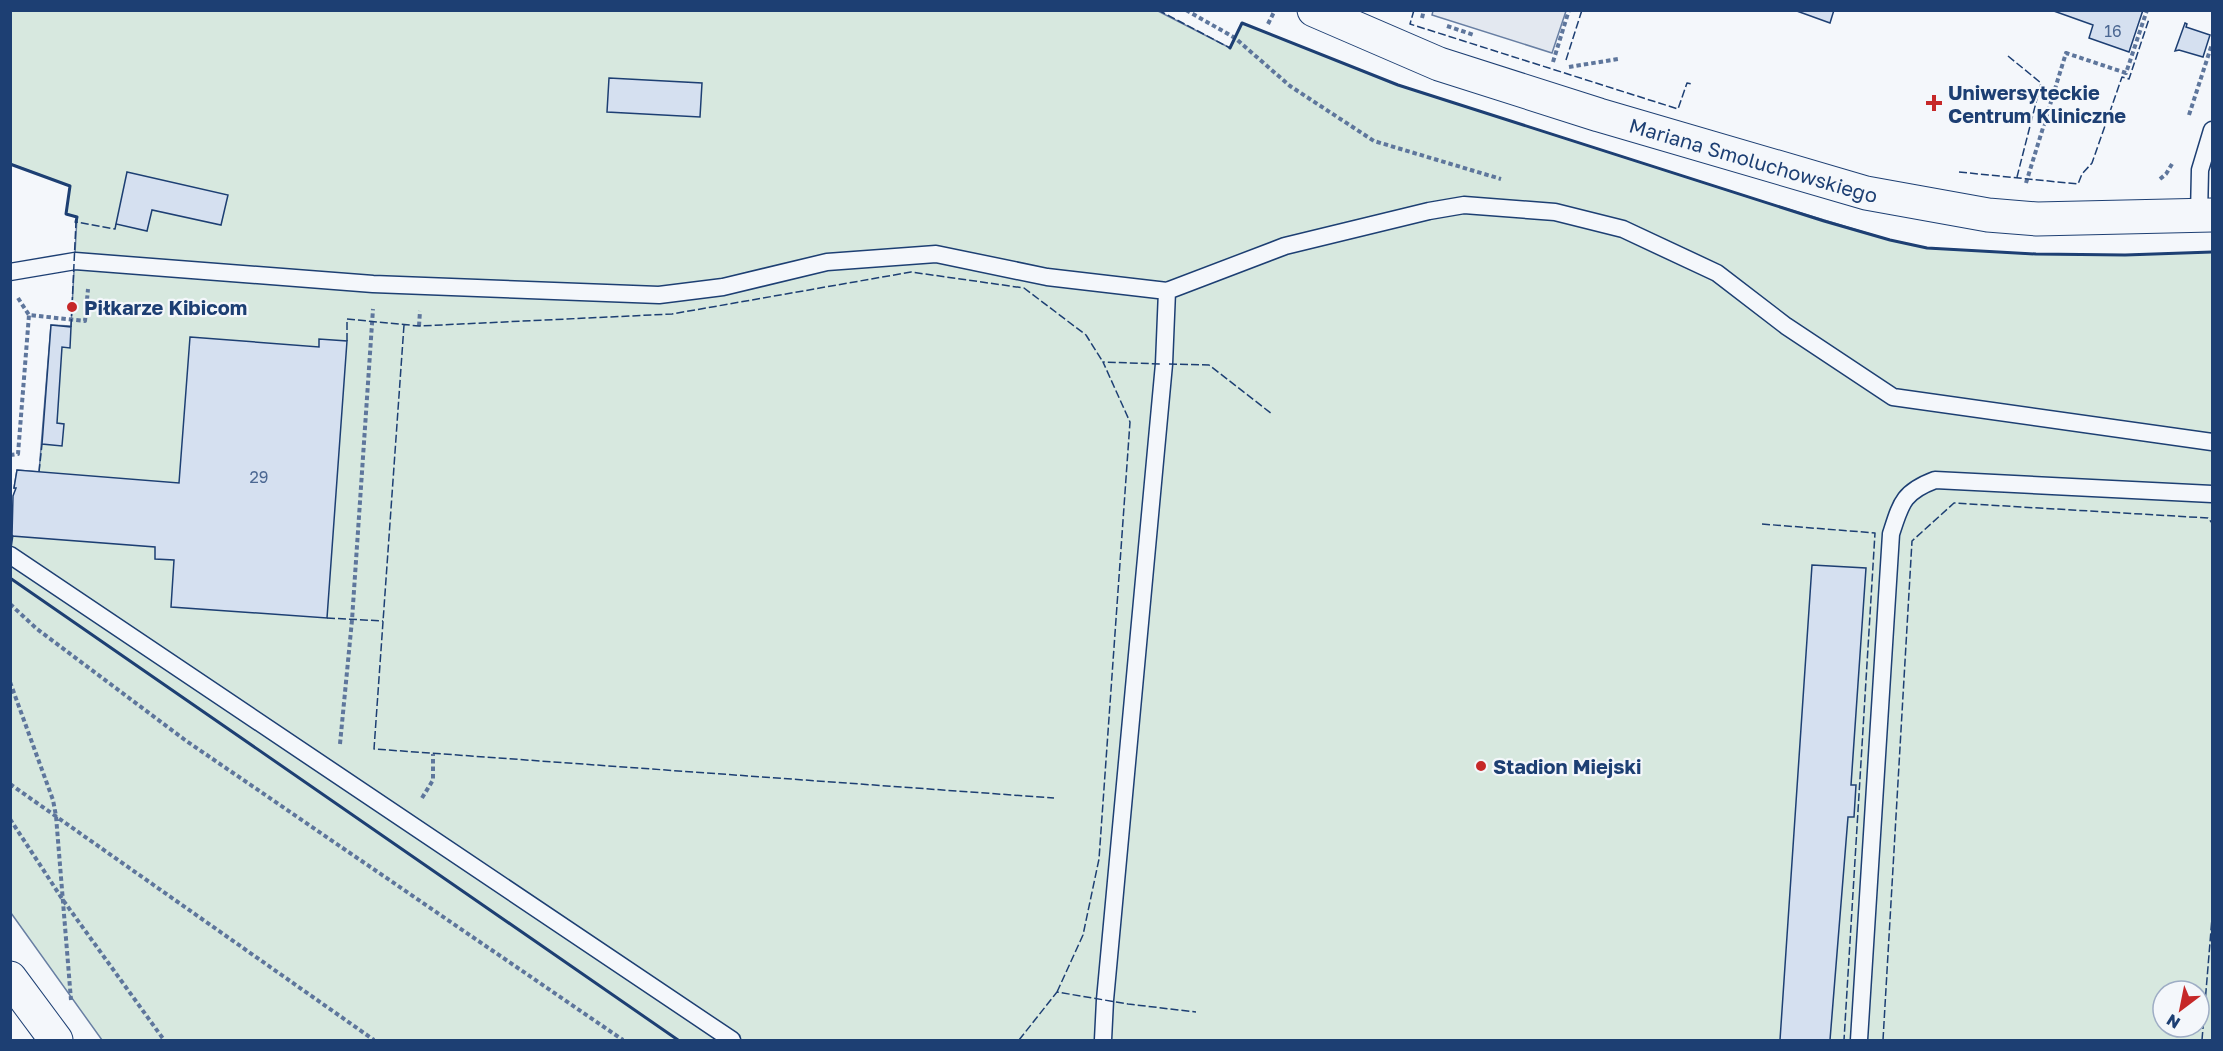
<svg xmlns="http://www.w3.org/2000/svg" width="2223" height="1051" viewBox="0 0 2223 1051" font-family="'Golos Text',sans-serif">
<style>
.green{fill:#d7e8df;stroke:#687fa3;stroke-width:1.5;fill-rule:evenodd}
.parking{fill:#e3e8f0;stroke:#687fa3;stroke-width:1.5}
.building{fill:#d5e0f0;stroke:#1d3f73;stroke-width:1.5}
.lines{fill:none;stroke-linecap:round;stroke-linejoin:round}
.service-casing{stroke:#1d3f73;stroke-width:19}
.minor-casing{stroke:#1d3f73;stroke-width:35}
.tertiary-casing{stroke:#1d3f73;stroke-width:35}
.path{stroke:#5e769c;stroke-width:4;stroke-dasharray:4.5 3;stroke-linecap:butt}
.service{stroke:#f4f7fb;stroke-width:16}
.minor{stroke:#f4f7fb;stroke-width:33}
.tertiary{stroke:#f4f7fb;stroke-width:33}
.fence{stroke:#1d3f73;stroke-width:1.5;stroke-dasharray:8 3;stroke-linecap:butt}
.wall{stroke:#1d3f73;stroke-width:3}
.poi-dot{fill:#c62828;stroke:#f4f7fb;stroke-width:2}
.labels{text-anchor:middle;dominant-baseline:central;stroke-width:4.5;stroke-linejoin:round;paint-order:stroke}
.number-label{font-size:16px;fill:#4b6792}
.poi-label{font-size:20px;font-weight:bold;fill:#1d3f73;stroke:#f4f7fb;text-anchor:start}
.street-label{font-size:20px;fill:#1d3f73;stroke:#f4f7fb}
</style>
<rect width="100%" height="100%" fill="#f4f7fb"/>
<path class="green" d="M11 11H1158L1230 48 1242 23 1398 85 1758 200 1890 240 1927 248 2036 254 2125 255 2212 252V1040H102L11 913 10 550 16 488H14L17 470 39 472 51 325 71 326 77 217 66 214 70 186 11 164ZM2163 991H2199V1027H2163Z"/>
<path class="parking" d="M1433 11V10L1566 11 1552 53 1432 15Z"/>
<path class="building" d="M1794 10H1834L1830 23Z
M2051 10H2143L2129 52 2089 38 2093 25Z
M2185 23 2187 24 2186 27 2210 35 2203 57 2179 50 2175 51Z
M609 78 702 83 700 117 607 112Z
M127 172 228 195 221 225 152 210 147 231 116 224Z
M51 325 71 327 70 348 62 347 57 423 64 424 62 446 42 444Z
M190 337 319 347V339L347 341 327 618 171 607 174 560 155 559V547L12 536 13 496 16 488H14L17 470 179 483Z
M1812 565 1866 568 1851 785H1856L1854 817H1848L1830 1040H1780Z"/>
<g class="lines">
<g class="service-casing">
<path id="service" d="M2199 215 2200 170 2212 130
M10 272 75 261 373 284 659 295 723 287 827 262 936 254 1047 277 1167 291 1285 246 1429 211 1464 205 1555 212 1623 229 1717 273 1786 326 1893 397 2212 442
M10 555 732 1040
M1103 1040 1105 1000 1164 364 1167 291
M1859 1040 1891 534C1901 503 1903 492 1935 480L2212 494"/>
</g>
<g class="minor-casing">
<path id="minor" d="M10 978 56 1040"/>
</g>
<g class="tertiary-casing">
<g id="tertiary">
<path id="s1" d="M1314 10 1439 64 1599 115 1866 193 1988 215 2037 219 2212 215"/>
</g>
</g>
<path class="path" d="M1186 10 1235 38 1290 86 1374 141 1501 179
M1422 18 1424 10
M1268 24 1275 10
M1447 26 1474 35
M1553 62 1569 10
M1569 67 1618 59
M2189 115 2212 44
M2160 179 2166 174 2172 164
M2026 183 2066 53 2126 73 2147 10
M18 298 29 315
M419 326 420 311
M10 455 18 454 29 315 85 321 88 289
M10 604 37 629 185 740 623 1040
M10 682 53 800 56 816 71 1000
M340 744 352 620 373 309
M10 784 374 1040
M422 798 433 780V754
M10 819 63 900 164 1040"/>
<use href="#service" class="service"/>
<use href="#minor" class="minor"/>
<use href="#tertiary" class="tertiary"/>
<path class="fence" d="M1158 10 1230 48
M1414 10 1410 24 1678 109 1687 83 1692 84
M2008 56 2041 83 2017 177
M1566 60 1582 10
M1959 172 2078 184 2082 174 2092 163 2122 77 2129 79 2149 19
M404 325 374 749 1054 798
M71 327 76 222 115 229 116 224
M347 341V319L419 326 672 314 911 272 1024 288 1086 335 1103 362
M1169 364 1209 365 1272 414
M39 472 42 444
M1762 524 1875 533 1844 1040
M327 618 383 621
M1057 992 1083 935 1099 859 1130 422 1103 362 1160 364
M1019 1040 1057 992 1128 1004 1196 1012
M1883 1040 1912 541 1954 503 2208 518 2212 523
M2202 1040 2212 918"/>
<path class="wall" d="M1230 48 1242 23 1398 85 1824 221 1890 240 1927 248 2036 254 2125 255 2212 252
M10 164 70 186 66 214 77 217 76 222
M10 550 12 536
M10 578 678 1040"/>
</g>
<g class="poi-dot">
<path d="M1931 94h6v6h6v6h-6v6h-6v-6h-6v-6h6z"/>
<circle cx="72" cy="307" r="6"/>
<circle cx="1481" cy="766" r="6"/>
</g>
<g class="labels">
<g class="number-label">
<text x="2113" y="31">16</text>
<text x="259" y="477">29</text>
</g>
<g class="poi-label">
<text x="1948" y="92">Uniwersyteckie<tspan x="1948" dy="23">Centrum Kliniczne</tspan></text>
<text x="84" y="307">Piłkarze Kibicom</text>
<text x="1493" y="766">Stadion Miejski</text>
</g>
<g class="street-label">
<text stroke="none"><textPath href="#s1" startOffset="465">Mariana Smoluchowskiego</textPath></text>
</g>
</g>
<rect width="2223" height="1051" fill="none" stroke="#1d3f73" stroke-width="24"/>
<g transform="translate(2181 1009) rotate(212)"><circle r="28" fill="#f4f7fb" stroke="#9eadc5" stroke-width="1.5"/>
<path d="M0-4.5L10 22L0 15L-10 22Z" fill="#c62828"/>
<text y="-9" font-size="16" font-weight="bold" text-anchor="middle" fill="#1d3f73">N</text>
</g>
</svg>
